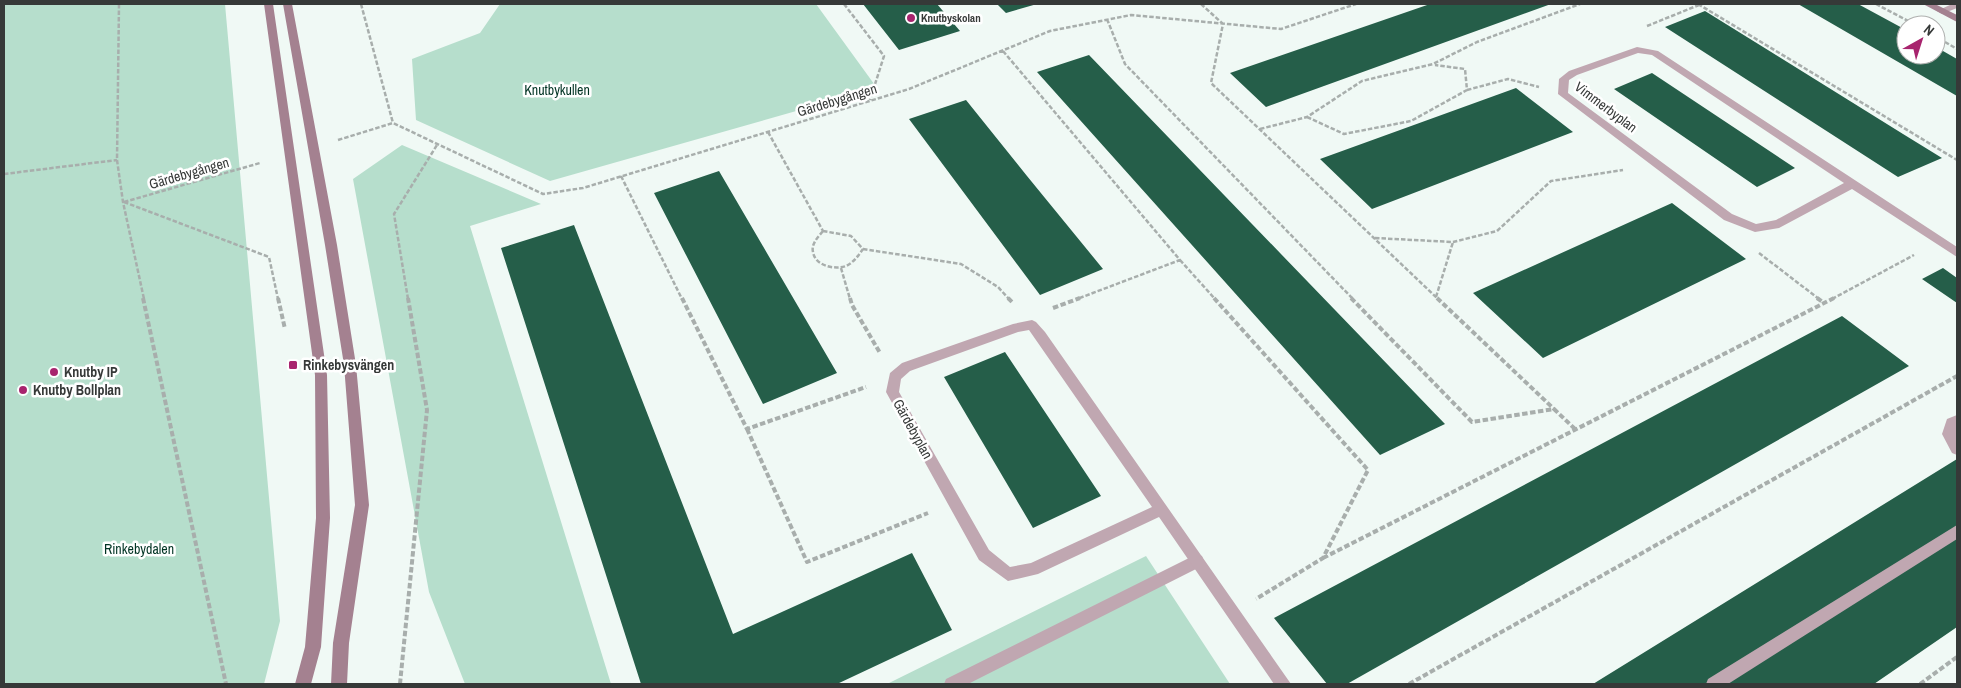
<svg xmlns="http://www.w3.org/2000/svg" width="1961" height="688" viewBox="0 0 1961 688" font-family="'Archivo Narrow',sans-serif">
<style>
.green{fill:#b6decc}
.building{fill:#255e49}
.lines{fill:none;stroke-linecap:round;stroke-linejoin:round}
.path-far1{stroke:#a8aeac;stroke-width:2.5;stroke-dasharray:4.5 2;stroke-linecap:butt}
.path{stroke:#a8aeac;stroke-width:4;stroke-dasharray:5.5 2.5;stroke-linecap:butt}
.lane{fill:#c0a7b1;fill-rule:evenodd}
.street{fill:#c0a7b1;fill-rule:evenodd}
.secondary{fill:#a48190;fill-rule:evenodd}
.poi-dot{fill:#a8246e;stroke:#fff;stroke-width:2}
.labels{text-anchor:middle;dominant-baseline:central;stroke-width:5;stroke-linejoin:round;paint-order:stroke}
.far-poi-label{font-size:11px;font-weight:bold;fill:#363938;stroke:#fff;text-anchor:start}
.park-label{font-size:14px;fill:#003323;stroke:#fff}
.street-label{font-size:14px;fill:#363938;stroke:#fff}
.poi-label{font-size:14px;font-weight:bold;fill:#363938;stroke:#fff;text-anchor:start}
</style>
<rect width="100%" height="100%" fill="#f0f9f5"/>
<path class="green" d="M4 4H225L280 621 264 684H4Z
M500 4H816L877 88 550 181 416 120 412 59 480 33Z
M402 145 541 204 470 226 611 684H465L429 592 353 179Z
M1146 556 1230 684H887Z"/>
<path class="building" d="M863 4H937L960 31 899 50Z
M997 4H1037L1006 13Z
M1430 4H1551L1266 107 1230 73Z
M1798 4H1858L1906 30V55H1936V47L1957 59V96Z
M1705 11 1903 134 1942 158 1898 177 1665 27Z
M1089 55 1445 424 1380 455 1037 72Z
M1652 73 1795 168 1757 187 1614 89Z
M1516 88 1573 132 1372 209 1320 159Z
M966 100 1027 176 1103 269 1040 295 909 119Z
M719 171 837 373 763 404 654 193Z
M1672 203 1746 259 1543 358 1473 293Z
M574 225 733 634 912 553 952 630 837 684H641L501 248Z
M1943 268 1957 278V303L1922 279Z
M1842 316 1909 366 1347 684H1327L1274 618Z
M1005 352 1101 496 1033 528 944 377Z
M1957 459V627L1874 684H1593Z"/>
<g class="lines">
<path class="path-far1" d="M119 4 117 160 123 202 144 299
M361 4 393 123
M844 4 884 56 870 100
M1201 4 1223 24 1211 83 1438 299
M1698 4 1957 160
M1876 4 1912 23
M1107 19 1125 64 1353 299
M1647 26 1699 5
M1945 42 1957 49
M1003 51 1180 260 1077 299
M1467 90 1508 79 1539 87
M1307 117 1344 134 1411 121 1467 90 1465 69 1435 65
M1260 129 1307 117 1362 81 1433 64 1477 42 1580 4
M768 132 823 231
M338 140 393 123 543 194 583 188 909 89 1050 31 1131 15 1281 29 1356 4
M4 174 117 160
M621 176 682 299
M124 202 269 257 278 299
M124 202 260 163
M823 231 851 236 863 249C858 256 854 262 846 266 835 270 815 266 813 252 811 244 818 237 823 231Z
M1375 238 1453 242 1497 231 1551 181 1623 170
M863 249 961 264 998 287 1009 299
M1759 253 1819 299
M1180 260 1215 299
M841 268 850 299
M1436 297 1453 242
M408 299 394 214 437 145
M1832 299 1914 255"/>
<path class="path" d="M143 298 226 684
M278 298 285 329
M682 298 747 429 866 387
M850 298 852 305 880 353
M1008 298 1013 303
M1214 298 1368 470 1323 558 1256 599
M1351 298 1472 422 1554 409 1575 429
M1437 298 1554 409
M1817 298 1824 303
M1053 308 1080 298
M747 429 807 562 928 513
M1323 558 1834 298
M400 684 427 410 408 298
M1409 684 1957 376
M1920 684 1957 657"/>
<path class="lane" d="M1957 415V455L1952 453 1942 434 1947 419Z
M1957 525V539L1728 684H1706L1708 679Z
M1197 554 1202 556 1204 561 1202 566 968 684H944L946 679Z"/>
<path class="street" d="M1952 4H1957V8L1942 14 1937 11Z
M1637 47 1658 51 1957 247V257L1852 189 1779 228 1755 232 1724 220 1558 94 1559 79 1569 71ZM1638 53 1652 55 1844 183 1776 220 1756 224 1732 214 1568 93 1569 80 1577 75Z
M1032 320 1036 322 1045 332 1291 684H1274L1159 517 1038 574 1008 581 979 560 886 392 890 373 902 363 1013 324ZM1029 330 1152 507 1031 563 1010 567 989 550 899 392 901 379 910 371 1018 332Z"/>
<path class="secondary" d="M264 4H273L327 375 330 518 321 647 311 684H295L305 647 316 518 315 375Z
M283 4H292L337 245 356 365 369 505 349 643 347 684H331L333 643 355 505 344 365 325 245Z
M1923 4H1935L1957 15V22Z"/>
</g>
<g class="poi-dot">
<circle cx="911" cy="18" r="5"/>
<rect x="288" y="360" width="10" height="10" rx="2.5"/>
<circle cx="54" cy="372" r="5"/>
<circle cx="23" cy="390" r="5"/>
</g>
<g class="labels">
<g class="far-poi-label">
<text x="921" y="18">Knutbyskolan</text>
</g>
<g class="park-label">
<text x="557" y="90">Knutbykullen</text>
<text x="139" y="549">Rinkebydalen</text>
</g>
<g class="street-label">
<text transform="translate(837 100) rotate(-17)">Gärdebygången</text>
<text transform="translate(1606 107) rotate(37)">Vimmerbyplan</text>
<text transform="translate(189 173) rotate(-16)">Gärdebygången</text>
<text transform="translate(913 429) rotate(61)">Gärdebyplan</text>
</g>
<g class="poi-label">
<text x="303" y="365">Rinkebysvängen</text>
<text x="64" y="372">Knutby IP</text>
<text x="33" y="390">Knutby Bollplan</text>
</g>
</g>
<rect width="1961" height="688" fill="none" stroke="#363938" stroke-width="10"/>
<g transform="translate(1921 40) rotate(39)"><circle r="24" fill="#ffffff" stroke="#afb0af"/>
<path d="M0-4L9 19L0 12L-9 19Z" fill="#a8246e"/>
<text y="-8" font-size="14" font-weight="bold" text-anchor="middle" fill="#363938">N</text>
</g>
</svg>
